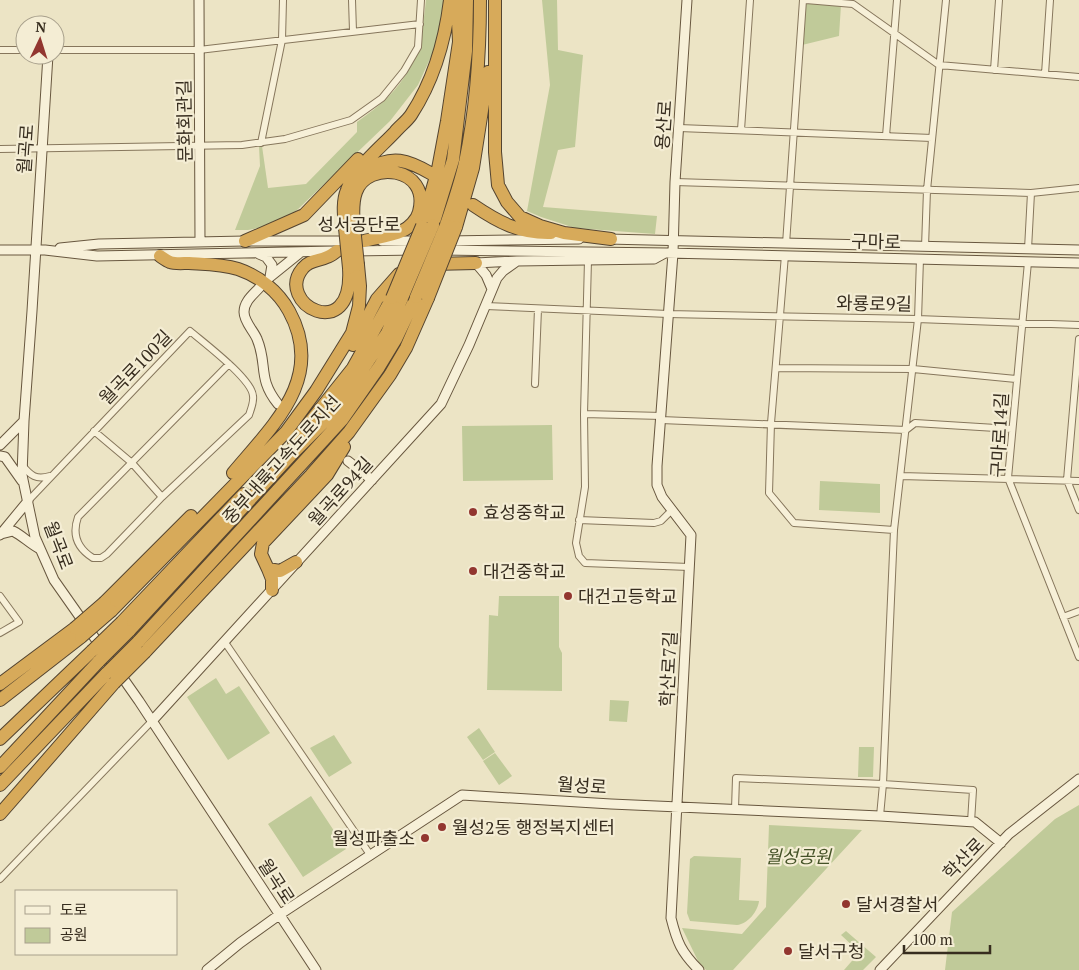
<svg xmlns="http://www.w3.org/2000/svg" width="1079" height="970" viewBox="0 0 1079 970" font-family="'PT Serif','Noto Sans KR',serif">
<style>
.green{fill:#c0ca99}
.lines{fill:none;stroke-linecap:round;stroke-linejoin:round}
.street-casing{stroke:#86765c;stroke-width:8}
.secondary-casing{stroke:#68573f;stroke-width:11}
.highway-casing{stroke:#544430;stroke-width:14}
.street{stroke:#f7f0d8;stroke-width:6}
.secondary{stroke:#f7f0d8;stroke-width:9}
.highway{stroke:#d7aa5a;stroke-width:12}
.highway-bridge-casing{stroke:#544430;stroke-width:14;stroke-linecap:butt}
.highway-bridge{stroke:#d7aa5a;stroke-width:12}
.poi-dot{fill:#92362f;stroke:#f4edd4;stroke-width:2}
.labels{text-anchor:middle;dominant-baseline:central;stroke-width:4.5;stroke-linejoin:round;paint-order:stroke}
.street-label{font-size:18px;fill:#372d1f;stroke:#f4edd4}
.poi-label{font-size:18px;fill:#372d1f;stroke:#f4edd4;text-anchor:start}
.park-label{font-size:18px;font-style:italic;fill:#445227;stroke:#f4edd4}
</style>
<rect width="100%" height="100%" fill="#ece4c5"/>
<path class="green" d="M426 0H444L435 48 418 85 390 121 295 212 274 225 248 230H235L260 166 259 146H262L268 188 306 184 357 132V122C408 87 420 60 426 0Z
M542 0H557L558 50 583 55 575 147 558 150 543 207 657 216 655 234 575 228 541 217 527 211 550 85Z
M805 2 841 5 839 36 802 45Z
M552 425 553 480 463 481 462 426Z
M820 481 880 484V513L819 510Z
M499 596H559V647L562 653V691L487 690 489 615 498 616Z
M216 678 226 694 239 686 270 733 228 760 187 697Z
M610 700 629 701 627 722 609 721Z
M479 728 495 752 483 760 467 737Z
M334 735 352 763 329 777 310 748Z
M859 747H874L873 777H858Z
M495 753 512 776 499 785 483 761Z
M311 796 346 849 303 877 268 824Z
M1079 805V970H945L952 912 1055 819Z
M769 825 862 830 733 970H706L699 963 682 928 742 934 766 907Z
M694 856 741 858 739 900 759 901C758 911 748 924 737 925L690 921 687 913 690 859Z
M846 931 876 957 863 970H844L858 954 854 947 841 935Z"/>
<g class="lines">
<g class="street-casing">
<path id="street" d="M352 0 353 31
M806 0 853 4 939 65 1079 77
M0 50H25
M55 50H199L420 24
M994 70 999 0
M1045 74 1050 0
M679 128 932 138
M741 130 750 0
M886 136 897 0
M261 143 282 40 283 0
M0 149 242 145 285 139 351 120 382 98 404 71 418 47 421 0
M675 182 1031 193 1079 188
M786 244 803 0
M925 247 927 190 946 0
M1028 249 1031 193
M785 255 771 423 769 493 794 523 894 530
M1028 262 1008 478 1079 657
M486 306 668 314 917 319 1079 325
M1079 339 1067 480 1079 510
M776 368 913 369 1016 379
M535 384 538 309
M584 414 588 260
M662 416 584 414 585 487 576 543 579 556 585 563 689 567
M661 420 906 430 915 423 1012 429
M94 431 132 463 162 497
M22 465C31 476 36 480 50 476
M901 476 1079 481
M28 501 190 331C204 343 252 379 253 396 254 402 251 409 249 415L162 497 107 554 101 558H93C77 548 72 534 78 517L229 364
M579 520 654 523 661 521 672 510
M0 596 19 622 0 633
M1063 617 1079 611
M224 641 371 856
M735 809 736 778 883 784 973 790 971 822
M880 816 883 784 894 530 918 319 920 259
M0 879 152 721"/>
</g>
<g class="secondary-casing">
<path id="secondary" d="M199 0 200 242
M687 0 675 182 673 253 657 466V485L662 497 691 535 671 918C677 942 681 952 699 970
M48 55 32 311 24 421 22 475 35 537 54 580 139 701 316 970
M607 239 1079 250
M382 241H419
M447 241 579 239
M60 248 99 244 245 241H352
M0 250H45L97 256 334 251
M442 250 667 253 1079 263
M352 251 417 250
M259 254 266 257 272 265 270 277
M476 263 517 261 654 259 665 253
M476 263 486 275 492 289
M270 277 301 252
M260 287C254 294 244 301 244 312 244 322 254 331 257 339 268 365 257 378 278 404
M0 445 24 421
M0 456 5 457 22 481
M348 461 372 480
M1 534 13 531C23 536 30 544 40 549
M0 535 28 501
M152 721 441 404 469 345 497 278 503 271 517 261
M207 970 240 943 279 915 462 795 611 804 880 816 975 822 1001 843
M880 970 1009 834 1079 779"/>
</g>
<g class="highway-casing">
<path id="highway" d="M495 0V152L498 185 507 202 520 217 540 226 564 233 611 239
M367 170C392 154 408 160 432 174
M473 205C498 222 520 234 551 233
M433 225 453 160 466 51 467 0
M446 225C453 205 460 184 465 163 476 110 480 55 480 0
M422 226 438 169 447 121 459 42 457 0
M354 227C353 216 352 203 356 192 367 160 431 166 419 212 417 220 409 228 402 231 391 236 376 238 364 241
M456 227 473 168 488 72
M345 228C344 216 342 202 347 190 354 169 380 148 395 132 400 126 407 121 411 115 434 80 445 41 450 0
M245 241 304 215 358 159
M337 251C334 253 331 256 327 257 319 261 309 260 303 268 273 303 354 347 349 268
M160 256C163 258 167 261 170 262 175 264 183 263 189 263 205 264 222 264 238 269 259 276 278 291 289 311 326 378 273 425 233 473
M433 264 476 263
M353 345 377 299 399 274 404 272
M294 442 353 368 392 298
M296 562 280 571 268 569 261 554 263 543 327 475 344 447
M268 569 272 579V590
M105 602 191 516
M111 611 286 432 316 391 352 333 359 306 360 286 358 265
M122 622 244 494
M129 631 292 454 335 411 387 333 402 298
M138 642 342 420 379 367 396 339 416 297
M145 652 311 475 349 432 390 375 406 348 428 298
M0 684 75 628
M0 700 81 637
M0 739 92 651
M0 767 99 661
M0 785 107 673
M0 814 114 683"/>
</g>
<use href="#street" class="street"/>
<use href="#secondary" class="secondary"/>
<use href="#highway" class="highway"/>
<g class="highway-bridge-casing">
<path id="highway-bridge" d="M354 227 358 265
M345 228 349 268
M416 297 446 225
M392 298 422 226
M402 298 433 225
M428 298 456 227
M75 628 105 602
M81 637 111 611
M92 651 122 622
M99 661 129 631
M107 673 138 642
M114 683 145 652"/>
</g>
<use href="#highway-bridge" class="highway-bridge"/>
</g>
<g class="poi-dot">
<circle cx="473" cy="512" r="5"/>
<circle cx="473" cy="571" r="5"/>
<circle cx="568" cy="596" r="5"/>
<circle cx="442" cy="827" r="5"/>
<circle cx="425" cy="838" r="5"/>
<circle cx="846" cy="904" r="5"/>
<circle cx="788" cy="951" r="5"/>
</g>
<g class="labels">
<g class="street-label">
<text transform="translate(184 121) rotate(-91)">문화회관길</text>
<text transform="translate(663 125) rotate(-86)">용산로</text>
<text transform="translate(25 149) rotate(-86)">월곡로</text>
<text x="359" y="224">성서공단로</text>
<text transform="translate(876 241) rotate(1)">구마로</text>
<text transform="translate(874 303) rotate(1)">와룡로9길</text>
<text transform="translate(135 367) rotate(-46)">월곡로100길</text>
<text transform="translate(999 435) rotate(-87)">구마로14길</text>
<text transform="translate(281 459) rotate(-48)">중부내륙고속도로지선</text>
<text transform="translate(340 491) rotate(-48)">월곡로94길</text>
<text transform="translate(59 545) rotate(69)">월곡로</text>
<text transform="translate(668 669) rotate(-87)">학산로7길</text>
<text transform="translate(582 785) rotate(4)">월성로</text>
<text transform="translate(963 858) rotate(-46)">학산로</text>
<text transform="translate(277 881) rotate(57)">월곡로</text>
</g>
<g class="poi-label">
<text x="483" y="512">효성중학교</text>
<text x="483" y="571">대건중학교</text>
<text x="578" y="596">대건고등학교</text>
<text x="452" y="827">월성2동 행정복지센터</text>
<text x="415" y="838" text-anchor="end">월성파출소</text>
<text x="856" y="904">달서경찰서</text>
<text x="798" y="951">달서구청</text>
</g>
<g class="park-label">
<text x="798" y="856">월성공원</text>
</g>
</g>
<rect x="15" y="890" width="162" height="65" fill="#f4edd4" stroke="#a8a08c"/>
<rect x="25" y="906" width="25" height="8" fill="#f7f0d8" stroke="#a8a08c"/>
<text x="60" y="915" font-size="15" fill="#372d1f">도로</text>
<rect x="25" y="928" width="25" height="15" fill="#c0ca99" stroke="#a8a08c"/>
<text x="60" y="940" font-size="15" fill="#372d1f">공원</text>
<g transform="translate(40 40) rotate(4)"><circle r="24" fill="#f4edd4" stroke="#a8a08c"/>
<path d="M0-4L9 19L0 12L-9 19Z" fill="#92362f"/>
<text y="-8" font-size="14" font-weight="bold" text-anchor="middle" fill="#372d1f">N</text>
</g>
<path d="M904 945v8h86v-8" fill="none" stroke="#372d1f" stroke-width="2.5"/>
<text x="912" y="945" font-size="15" fill="#372d1f" stroke="#f4edd4" stroke-width="4" paint-order="stroke">100 m</text>
</svg>
